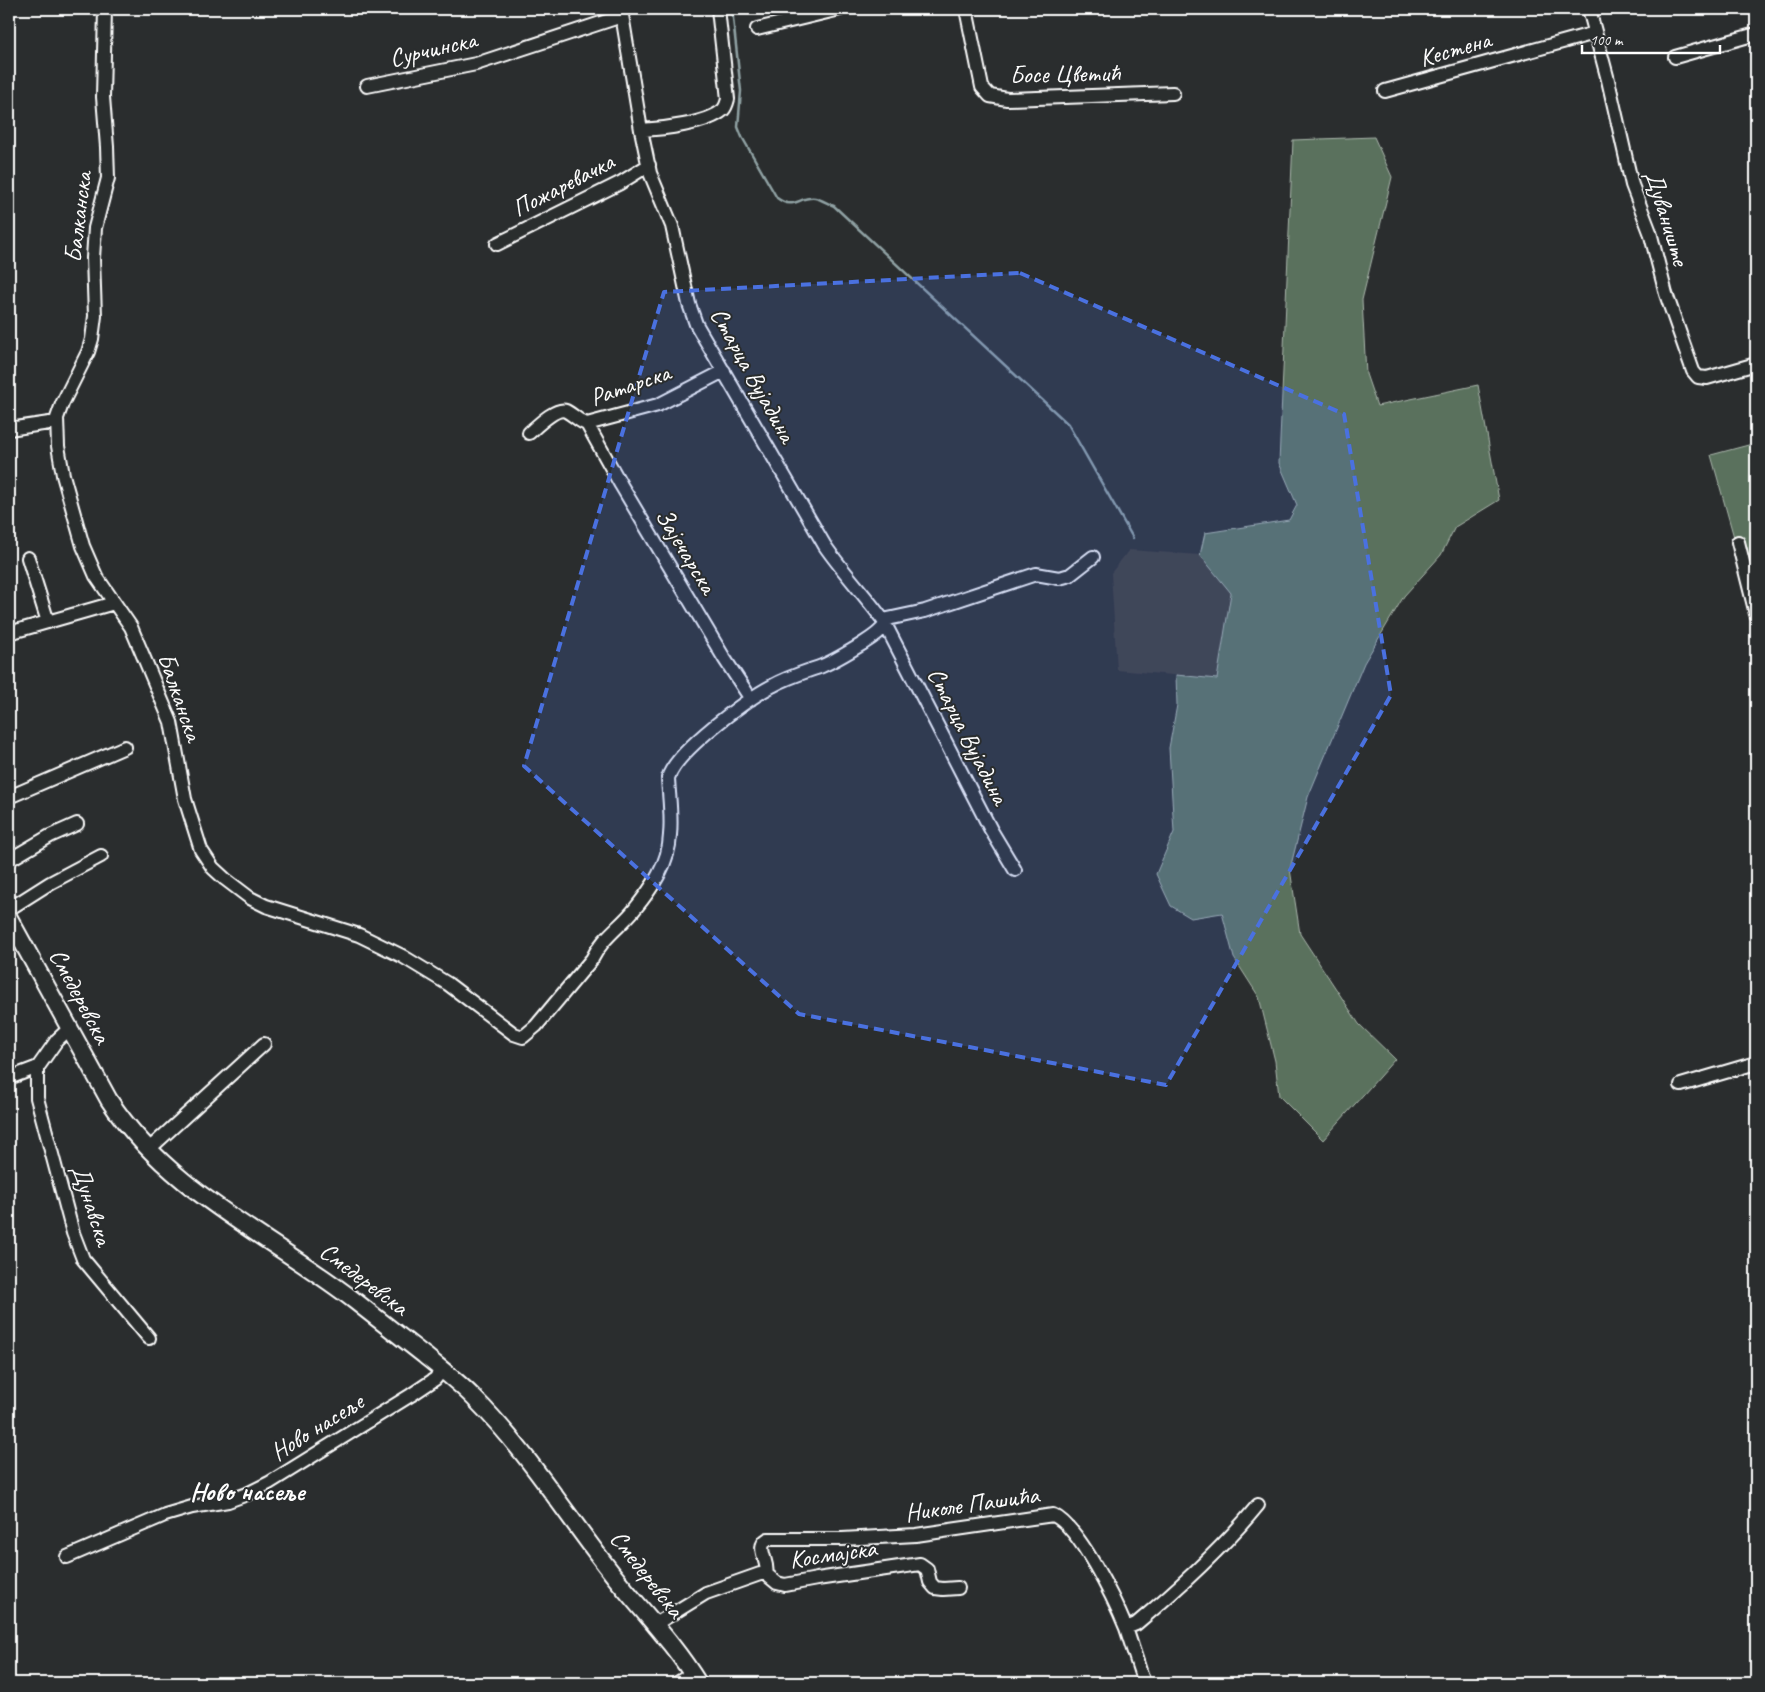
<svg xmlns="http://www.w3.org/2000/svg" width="1765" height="1692" viewBox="0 0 1765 1692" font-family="Caveat,sans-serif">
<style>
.built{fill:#3e3c39}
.green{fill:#5a715d;stroke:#acb8ae}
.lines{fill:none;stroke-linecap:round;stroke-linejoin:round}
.stream{stroke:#90a2a4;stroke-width:2.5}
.minor-casing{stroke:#fff;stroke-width:16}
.major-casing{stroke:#fff;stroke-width:20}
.minor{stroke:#2a2d2e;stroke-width:12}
.major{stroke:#2a2d2e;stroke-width:16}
.marked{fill:#4a71e0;fill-opacity:0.2;stroke:#4a71e0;stroke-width:4;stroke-dasharray:10 6;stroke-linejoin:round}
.labels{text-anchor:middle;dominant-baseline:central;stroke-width:4;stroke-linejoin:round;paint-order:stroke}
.street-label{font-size:25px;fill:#fff;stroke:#2a2d2e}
.neighbourhood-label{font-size:26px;font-weight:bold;fill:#fff;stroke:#2a2d2e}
</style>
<rect width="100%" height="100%" fill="#2a2d2e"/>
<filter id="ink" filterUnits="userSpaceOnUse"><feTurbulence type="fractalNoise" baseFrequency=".02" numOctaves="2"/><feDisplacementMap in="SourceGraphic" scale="10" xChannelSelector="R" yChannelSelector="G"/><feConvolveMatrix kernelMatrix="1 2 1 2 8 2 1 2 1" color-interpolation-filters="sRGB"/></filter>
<g filter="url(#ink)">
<path class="built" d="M1129 550 1200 555 1231 593 1217 679 1117 670 1111 573Z"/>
<path class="green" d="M1374 137 1392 177 1362 300 1366 374 1377 406 1478 385 1499 500 1455 527 1441 555 1404 596 1364 663 1308 797 1290 869 1300 934 1359 1024 1395 1059 1323 1140 1279 1096 1275 1061 1259 997 1234 958 1222 913 1191 918 1171 906 1156 874 1174 832 1169 748 1177 705 1176 675 1217 679 1231 593 1200 555 1205 533 1289 520 1297 505 1279 463 1293 140Z
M1756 443V616L1711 455Z"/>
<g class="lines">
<path class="stream" d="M732 9 741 91 738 127 742 137 777 198C794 211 799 196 815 198 821 199 828 204 834 206L1068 424 1133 538"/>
<g class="minor-casing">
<path id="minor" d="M105 9 103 97 107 147 108 178 95 228 93 258 95 316 92 339 88 352 62 404 57 418 58 446 63 475 83 546 96 576 131 627 171 722 185 799 201 850 213 868 225 879 250 898 266 906 359 935 402 956 448 984 514 1034 523 1037 536 1026 592 959C602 938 620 927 634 910 652 888 669 864 670 835 672 817 669 797 668 778 676 751 747 699 772 686 788 677 805 672 822 666 836 660 849 652 862 644 870 639 880 633 885 625
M621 9 641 130 650 173 672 226 689 304 696 324 825 546C843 572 865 595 883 620L991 830 1015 870
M966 9 982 87 990 96 1007 99 1173 93
M1589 9 1608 80 1632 185 1650 232 1666 294 1693 371 1698 377 1707 378 1756 364
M757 29 840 9
M1675 57 1756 34
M367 86 476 64 622 16
M1385 91 1595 33
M641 130C662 129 707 124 723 110 726 107 727 103 728 99L718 9
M497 244 620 183 649 165
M587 424 621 485 724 658 751 699
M9 429 56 422
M529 433C537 426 556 407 566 411 574 415 579 422 587 424L658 405 724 371
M1738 542 1756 614
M28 558 48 622
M883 620 925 611 1036 574 1059 578 1063 577 1070 575 1093 557
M9 633 114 603
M9 797 125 747
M9 860 50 836 77 824
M9 909 50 883 101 856
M37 1067V1098L73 1233 83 1259 149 1338
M9 1078 38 1067 57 1040 70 1028
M1681 1085 1756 1063
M148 1150 264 1044
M67 1557 165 1515 192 1507 228 1501 247 1494 269 1483 411 1395 435 1379 442 1370
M766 1574C770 1562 754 1547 768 1539H842L916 1535 1053 1515C1079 1526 1115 1601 1126 1628L1136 1624C1179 1588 1222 1549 1258 1505
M654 1625 706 1593 760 1574H766L777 1583 785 1585 817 1579 920 1564 927 1569 930 1582 935 1588 943 1589 958 1588
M1126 1628 1144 1683
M677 1683 692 1674"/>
</g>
<g class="major-casing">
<path id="major" d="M9 918 109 1100C169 1192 271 1236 355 1301 378 1319 401 1337 424 1355 441 1369 460 1383 475 1399 529 1453 568 1518 615 1577 643 1612 675 1645 698 1683"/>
</g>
<use href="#minor" class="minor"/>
<use href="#major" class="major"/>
</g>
</g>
<path class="marked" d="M1020 273 1344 414 1391 695 1166 1085 799 1014 524 766 664 292Z"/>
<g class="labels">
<g class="street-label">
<text transform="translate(433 49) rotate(-13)">Сурчинска</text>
<text transform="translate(1455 49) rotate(-16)">Кестена</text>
<text transform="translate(1065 74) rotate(-1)">Босе Цветић</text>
<text transform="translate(563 185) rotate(-27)">Пожаревачка</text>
<text transform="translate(78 217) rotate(-83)">Балканска</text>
<text transform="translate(1667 218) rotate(73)">Дуваниште</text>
<text transform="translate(753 375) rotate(61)">Старца Вујадина</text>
<text transform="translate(630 385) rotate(-19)">Ратарска</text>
<text transform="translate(686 551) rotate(59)">Зајечарска</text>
<text transform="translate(180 697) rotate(71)">Балканска</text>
<text transform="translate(968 736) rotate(63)">Старца Вујадина</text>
<text transform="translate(80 996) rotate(62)">Смедеревска</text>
<text transform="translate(92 1205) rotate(72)">Дунавска</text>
<text transform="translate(364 1279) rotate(37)">Смедеревска</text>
<text transform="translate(317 1427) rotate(-32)">Ново насеље</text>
<text transform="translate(972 1504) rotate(-8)">Николе Пашића</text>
<text transform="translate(833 1554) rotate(-8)">Космајска</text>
<text transform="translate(647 1574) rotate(52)">Смедеревска</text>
</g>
<g class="neighbourhood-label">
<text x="247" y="1491">Ново насеље</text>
</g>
</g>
<rect width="1765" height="1692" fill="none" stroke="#2a2d2e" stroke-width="30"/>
<rect x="15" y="15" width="1735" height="1662" fill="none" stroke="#fff" stroke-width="2" filter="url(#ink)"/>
<path d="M1582 45v8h138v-8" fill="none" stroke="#ffffff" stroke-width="2.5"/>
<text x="1590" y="45" font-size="15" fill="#ffffff" stroke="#2a2d2e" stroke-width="4" paint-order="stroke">100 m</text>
</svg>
